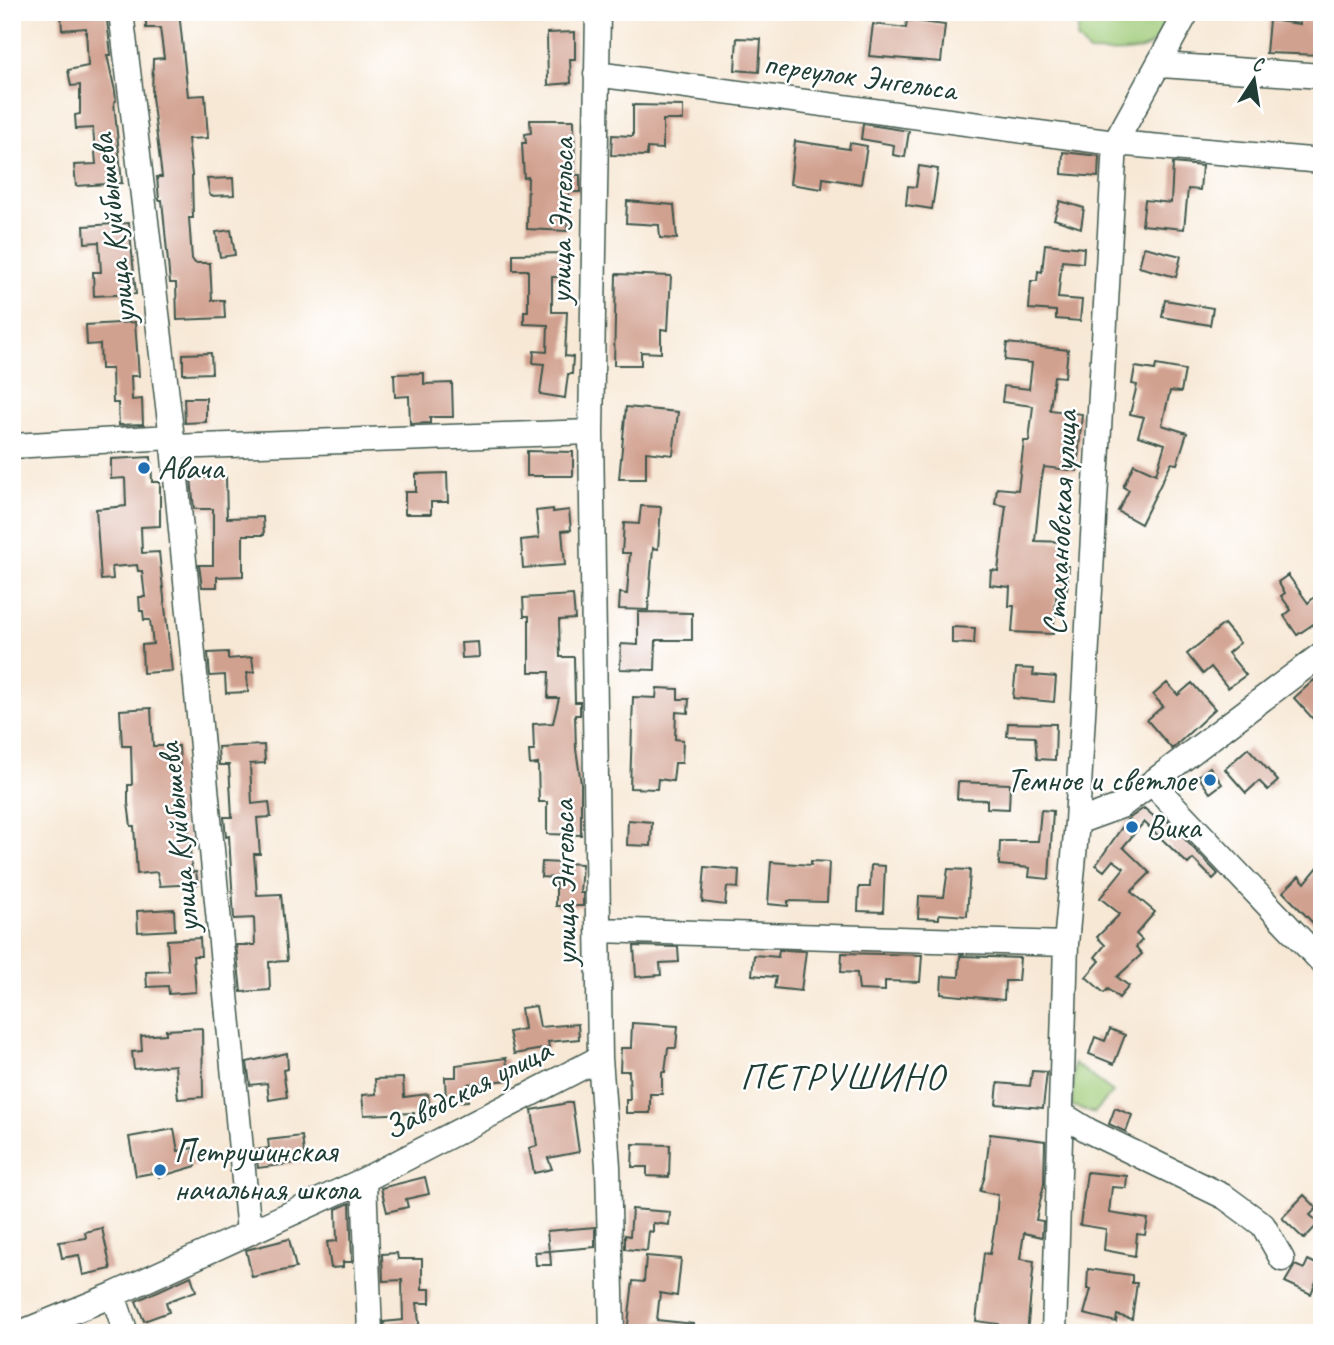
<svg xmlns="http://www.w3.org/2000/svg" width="1334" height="1345" viewBox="0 0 1334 1345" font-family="Caveat,sans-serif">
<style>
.green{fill:#9fcb78;stroke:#5f8456;stroke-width:2}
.building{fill:#d1a190}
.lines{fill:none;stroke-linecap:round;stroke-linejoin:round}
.minor-casing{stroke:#3f574c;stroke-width:27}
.minor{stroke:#fff;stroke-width:24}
.poi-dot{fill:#1f6fb2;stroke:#fff;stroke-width:2.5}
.labels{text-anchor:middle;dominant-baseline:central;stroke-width:5;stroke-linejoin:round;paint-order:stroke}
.street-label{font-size:33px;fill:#1f3d34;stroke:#fff}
.poi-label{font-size:33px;fill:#1f3d34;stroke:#fff;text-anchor:start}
.quarter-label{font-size:37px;letter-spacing:2px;fill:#1f3d34;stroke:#fff}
</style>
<rect width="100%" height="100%" fill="#fff"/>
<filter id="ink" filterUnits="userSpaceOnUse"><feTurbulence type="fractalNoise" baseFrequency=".0143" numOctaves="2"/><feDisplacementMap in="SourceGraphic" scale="14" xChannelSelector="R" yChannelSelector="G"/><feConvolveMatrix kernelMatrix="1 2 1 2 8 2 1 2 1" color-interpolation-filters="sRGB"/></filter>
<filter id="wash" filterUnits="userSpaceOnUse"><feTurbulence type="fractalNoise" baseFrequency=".00686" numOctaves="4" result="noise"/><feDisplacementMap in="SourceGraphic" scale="28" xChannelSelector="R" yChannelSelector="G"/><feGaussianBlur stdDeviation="1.57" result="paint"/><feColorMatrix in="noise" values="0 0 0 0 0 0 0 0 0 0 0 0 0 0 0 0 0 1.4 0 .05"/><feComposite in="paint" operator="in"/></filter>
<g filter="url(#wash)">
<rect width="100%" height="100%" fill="#f7e8d5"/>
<path class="green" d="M1080 12H1175C1156 57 1132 53 1089 52L1077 39Z
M1074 1063 1113 1092 1094 1113 1072 1106Z"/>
<g id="blocks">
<path class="building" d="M106 12 111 55H107L115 91 116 101 114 102 122 183 76 186 74 165 96 164 93 128 76 129 75 115 80 114V85L71 86 68 70 88 66 86 28 62 30 61 13Z
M146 12H179L188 96 205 95 208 138 188 139 192 175 193 218H189L192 259 195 263H210L212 300H224L225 318 177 320 176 283H170L162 200H159L157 177H162L152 97 153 59 164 58 160 28H146Z
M1300 18 1322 20V55L1266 53 1269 20 1300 24Z
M907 20 945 25 941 62 869 56 873 24 906 28Z
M575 32V59H570L571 83 548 85 547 33Z
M737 38 761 39 759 72 735 70Z
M633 105 683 106V120H663V149L647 148V156L611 155 612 135 633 136Z
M530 120H574L575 175H580V192H569L567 231 527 229 528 177 524 178 522 143H526L525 134 531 133Z
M863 124 909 131 905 157 893 155 894 145 861 139Z
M795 141 849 149 850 143 867 146 861 184 823 178 822 189 790 184Z
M1063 152 1099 156 1098 177 1062 174Z
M1173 163 1202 166 1200 190 1188 189 1184 229 1142 225 1145 200 1171 203Z
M919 166 938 169 932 209 906 205 908 186 916 187Z
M233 178 234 195 210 196 207 179Z
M627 201 674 205 677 239 660 238 659 225 626 223Z
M1060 201 1084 208 1081 228 1054 219Z
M129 223 136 294 94 296 93 272H101L99 242 85 243 84 226Z
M231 230 235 255 220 257 216 232Z
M1045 244 1084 248 1083 263 1062 261 1058 298 1082 300 1080 321 1056 319V311L1029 309 1031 281H1037L1038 271 1042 272Z
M1144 247 1181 256 1176 277 1139 267Z
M563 253V277H552V312H567L565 356 573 357 572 374H568L565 398 540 394 544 364 533 363 534 351 547 352 548 325 524 324V311H528V270H513V254Z
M616 274 671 276 668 330 661 329V353L641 352V365H614Z
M1165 300 1213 308 1210 325 1162 317Z
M135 322 139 376H131L132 400 142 399 143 424 119 425 118 403H113L112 369H101L100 344 87 345 86 325Z
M1007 343 1068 350 1065 377 1054 376 1050 410 1082 414 1077 471 1044 467 1041 482 1035 541 1066 542 1064 566H1069L1067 590 1057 589 1053 634 1012 632 1014 606H1009L1010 587 990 585 991 570 998 571 1006 506 995 504 997 488 1018 490 1024 441H1029L1033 406 1002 402 1004 386 1029 389 1032 363 1005 360Z
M211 353 212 373 183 374V354Z
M1156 365 1185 370 1181 392 1170 391 1162 425 1187 433 1177 464 1171 463 1141 524 1118 511 1129 490 1123 487 1134 464 1156 474 1165 444 1138 436 1144 417 1130 414 1137 385 1132 384 1135 367 1155 370Z
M424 373V384L452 383 453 417H430V423L410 424 409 396 395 397 394 374Z
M184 398H206V422L185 423Z
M626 407 678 412 673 455 646 452V479H619Z
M527 451 573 452V476H527Z
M151 457 152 482H160V526L141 527 142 553 159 552 172 671 143 673 142 645 153 644 150 620H144L143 611H140L139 597H145L142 571H138L137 565 112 567 113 579 101 580 96 509 126 506 125 478 111 479V459Z
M447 473 448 502H431V514H405V492H416V474Z
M226 477 227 518 263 517 264 535H243V576L217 577V587H202L199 565H213V509H194L191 478Z
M641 506 661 507 658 549 653 548 648 610 619 609 620 593 627 594 630 553H622L624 523 639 524Z
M553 509V512L569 510 571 530 562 531 565 565 523 568 521 540 539 538 536 511Z
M1288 575 1308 603 1322 590V618L1297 635 1284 616 1291 610 1281 596 1285 593 1278 582Z
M573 595 575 619 559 620 560 657H574L575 702H580V715H575L576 749 581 783V835L547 834V802H539L538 764 530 765 529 751H534L533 724 553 723 559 698H548L549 672H529V616H524L523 598Z
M638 612 692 613V640H656L655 670 620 669 621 644 638 645Z
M1224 624 1240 643 1228 653 1246 675 1228 688 1211 667 1203 674 1187 654Z
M952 627 975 628 974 644 952 643Z
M478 642 479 657 462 658 461 643Z
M228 652V659L252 657 254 672 247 673 248 692 226 693 225 675 210 676 208 653Z
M1016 668 1034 669 1033 675 1056 677 1054 702 1013 698Z
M1314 680 1322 689V712L1314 720 1294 698Z
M1167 683 1178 695 1192 683 1215 709 1172 749 1147 720 1163 706 1153 695Z
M657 688 678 689V699H689L688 713 676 712 675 739 683 740 682 763H675L673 781 658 779 657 789 630 788 633 697 656 698Z
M151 708 153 746H179L183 829 188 828 192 872H196L198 884 160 886 157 872 137 874 134 826H131L128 803V785H132L131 746H122L120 710Z
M1008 723 1056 724 1055 760 1037 759 1035 737 1007 736Z
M264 745 265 763 250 764 252 804 269 802 271 817 257 818 260 854H254L257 895 281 894 287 961 269 962 270 990 241 992 236 945H255L254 918 234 919 229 836 226 837 224 817H232L229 765H219L218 747Z
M1248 748 1278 781 1268 790 1259 781 1246 793 1225 769Z
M1210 767 1222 784 1210 793 1198 776Z
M958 782 1010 784 1009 809 987 808V800L957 799Z
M1144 808 1158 820 1163 816 1218 874 1213 879 1193 859 1188 864 1144 822 1123 847 1150 873 1131 892 1155 912 1136 934 1142 940 1136 947 1142 954 1117 977 1129 986 1119 998 1108 989 1104 993 1086 977 1100 961 1095 957 1105 945 1097 937 1120 914 1100 898 1124 868 1113 860 1104 871 1096 865 1127 820Z
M1041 810 1053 811 1049 879 1029 877 1030 868 999 865 1000 841H1038Z
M628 820 652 822 651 846 627 845Z
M811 861 829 862 827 902 788 901V906L768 904 771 862 811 865Z
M542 862 582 864 580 893H583V906H556V878L541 877Z
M1322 862V918L1315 925 1283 892 1299 876 1305 883Z
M871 865 885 866 883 912 858 911 859 887H870Z
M705 867 739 870 738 888 727 887 725 905 702 902Z
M948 869 970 870 967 916 939 914V919L918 918 919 896 944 897Z
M174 909 175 930 138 932 137 911Z
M200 938 201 956H193L196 992 169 994 168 986 147 987 146 972 169 971 167 940Z
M634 946 678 947 679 962 660 963 661 975 636 977Z
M779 950 806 951 801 991 774 988 776 977 752 975 754 955 778 957Z
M842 953 922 955 920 982 885 981V991L859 990 857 973 841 972Z
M960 956 1020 958 1018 981H1005L1004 1000 941 994 942 976 959 977Z
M536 1006 540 1027 578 1024 579 1039 548 1042 549 1048 514 1054 509 1032 524 1029 521 1008Z
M632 1023 678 1026 676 1048H668L665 1072H662V1094H650V1113H626V1100H630L629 1071H620L621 1048H631Z
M202 1028 203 1097 178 1099 175 1065 134 1069 132 1052 142 1051 141 1036 166 1034V1030Z
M1110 1029 1125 1035 1114 1064 1089 1054 1095 1037 1105 1041Z
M287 1053 288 1069 283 1070 287 1097 269 1100 267 1083 250 1085 247 1062Z
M506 1058 509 1080 468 1084V1101L446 1102 445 1077H456V1065Z
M1032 1071 1047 1072 1043 1108 996 1104 998 1083 1030 1086Z
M403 1078 404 1097 428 1094 431 1119 414 1120V1113L364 1115 362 1095 376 1094 375 1079Z
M572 1102 579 1152 548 1158 552 1169 534 1173 529 1148 537 1146 532 1110Z
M1115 1108 1132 1115 1126 1132 1109 1124Z
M174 1129 178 1151 193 1148 196 1166 159 1177 158 1172 136 1176 129 1137Z
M990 1134 1045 1141 1044 1184 1036 1220 1043 1221 1042 1237 1024 1233 1020 1259 1034 1261 1027 1333H998L999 1324 976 1321 984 1253 990 1254 996 1219 998 1195 980 1191 985 1176Z
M302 1136 305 1162 258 1168 256 1150 269 1148 268 1140Z
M633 1144 670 1145 669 1177 647 1176V1167H632Z
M1087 1172 1127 1176 1126 1188 1112 1187 1109 1213 1148 1219 1145 1235 1137 1234 1135 1256 1104 1250 1106 1229 1080 1225Z
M425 1177 429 1194 406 1199 408 1207 387 1212 381 1188Z
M1304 1195 1317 1208 1310 1215 1319 1223 1304 1239 1282 1218Z
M350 1203 352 1262H343V1267L331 1268 327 1242 337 1241 336 1209Z
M632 1209 670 1212 669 1225 653 1223V1232L649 1231 647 1251 625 1249V1235L630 1236Z
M595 1227V1247L549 1251 547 1231Z
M102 1228 111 1269 83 1275 79 1255 62 1258 59 1242 86 1238 85 1232Z
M289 1239 296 1268 252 1277 246 1250Z
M550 1251 551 1265H536L535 1252Z
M397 1253 398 1259H422V1289H430V1303H417L420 1333H385L384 1322 403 1320 402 1280 383 1281 382 1254Z
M646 1256 681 1259 677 1296 660 1293 657 1320 693 1324V1333H627L633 1281 644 1282Z
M1308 1260 1322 1267 1311 1294 1285 1282 1295 1265 1304 1269Z
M1088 1269 1132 1275V1283H1137L1132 1319 1117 1315 1116 1322 1084 1314 1091 1289H1087Z
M191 1276 196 1291 166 1302 169 1312 144 1321 136 1301Z"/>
</g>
</g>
<g filter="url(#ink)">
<use href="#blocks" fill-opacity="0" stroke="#3f574c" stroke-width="2"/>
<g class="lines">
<g class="minor-casing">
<path id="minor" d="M121 12 173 447 249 1232
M598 12 591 432 600 1058 608 1166 612 1333
M1161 65 1322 76
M596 74 1115 143 1322 161
M12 446 171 437
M173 447 591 432
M1152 783 1322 962
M1077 822 1121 806 1322 654
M598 930 1066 944
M1063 1115 1089 1131 1225 1197 1263 1225 1282 1259
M364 1180 370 1333
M113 1295 126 1333
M20 1333 113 1295 364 1180 600 1058
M1054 1333 1066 944 1077 822 1115 143 1187 12"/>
</g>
<use href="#minor" class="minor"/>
</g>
</g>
<g class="poi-dot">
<circle cx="144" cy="468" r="7"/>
<circle cx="1210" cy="780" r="7"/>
<circle cx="1132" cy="827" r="7"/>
<circle cx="160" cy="1170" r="7"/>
</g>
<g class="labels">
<g class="street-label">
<text transform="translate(860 76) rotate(8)">переулок Энгельса</text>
<text transform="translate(561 221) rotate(-89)">улица Энгельса</text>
<text transform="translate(113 229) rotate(-97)">улица Куйбышева</text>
<text transform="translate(1060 523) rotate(-87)">Стахановская улица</text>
<text transform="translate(178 838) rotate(-96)">улица Куйбышева</text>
<text transform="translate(564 883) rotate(-91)">улица Энгельса</text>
<text transform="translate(467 1089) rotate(-27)">Заводская улица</text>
</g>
<g class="poi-label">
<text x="158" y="468">Авача</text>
<text x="1196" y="780" text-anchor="end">Темное и светлое</text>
<text x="1146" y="827">Вика</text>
<text x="174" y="1151">Петрушинская<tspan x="174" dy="38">начальная школа</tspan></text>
</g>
<g class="quarter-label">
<text x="843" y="1076">ПЕТРУШИНО</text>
</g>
</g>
<rect width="1334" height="1345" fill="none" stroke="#fff" stroke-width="42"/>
<g transform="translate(1254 80) rotate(12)" stroke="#ffffff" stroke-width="5" paint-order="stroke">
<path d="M0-5L12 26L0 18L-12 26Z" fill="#1f3d34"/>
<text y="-10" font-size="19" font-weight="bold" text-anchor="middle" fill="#1f3d34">С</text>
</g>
</svg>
